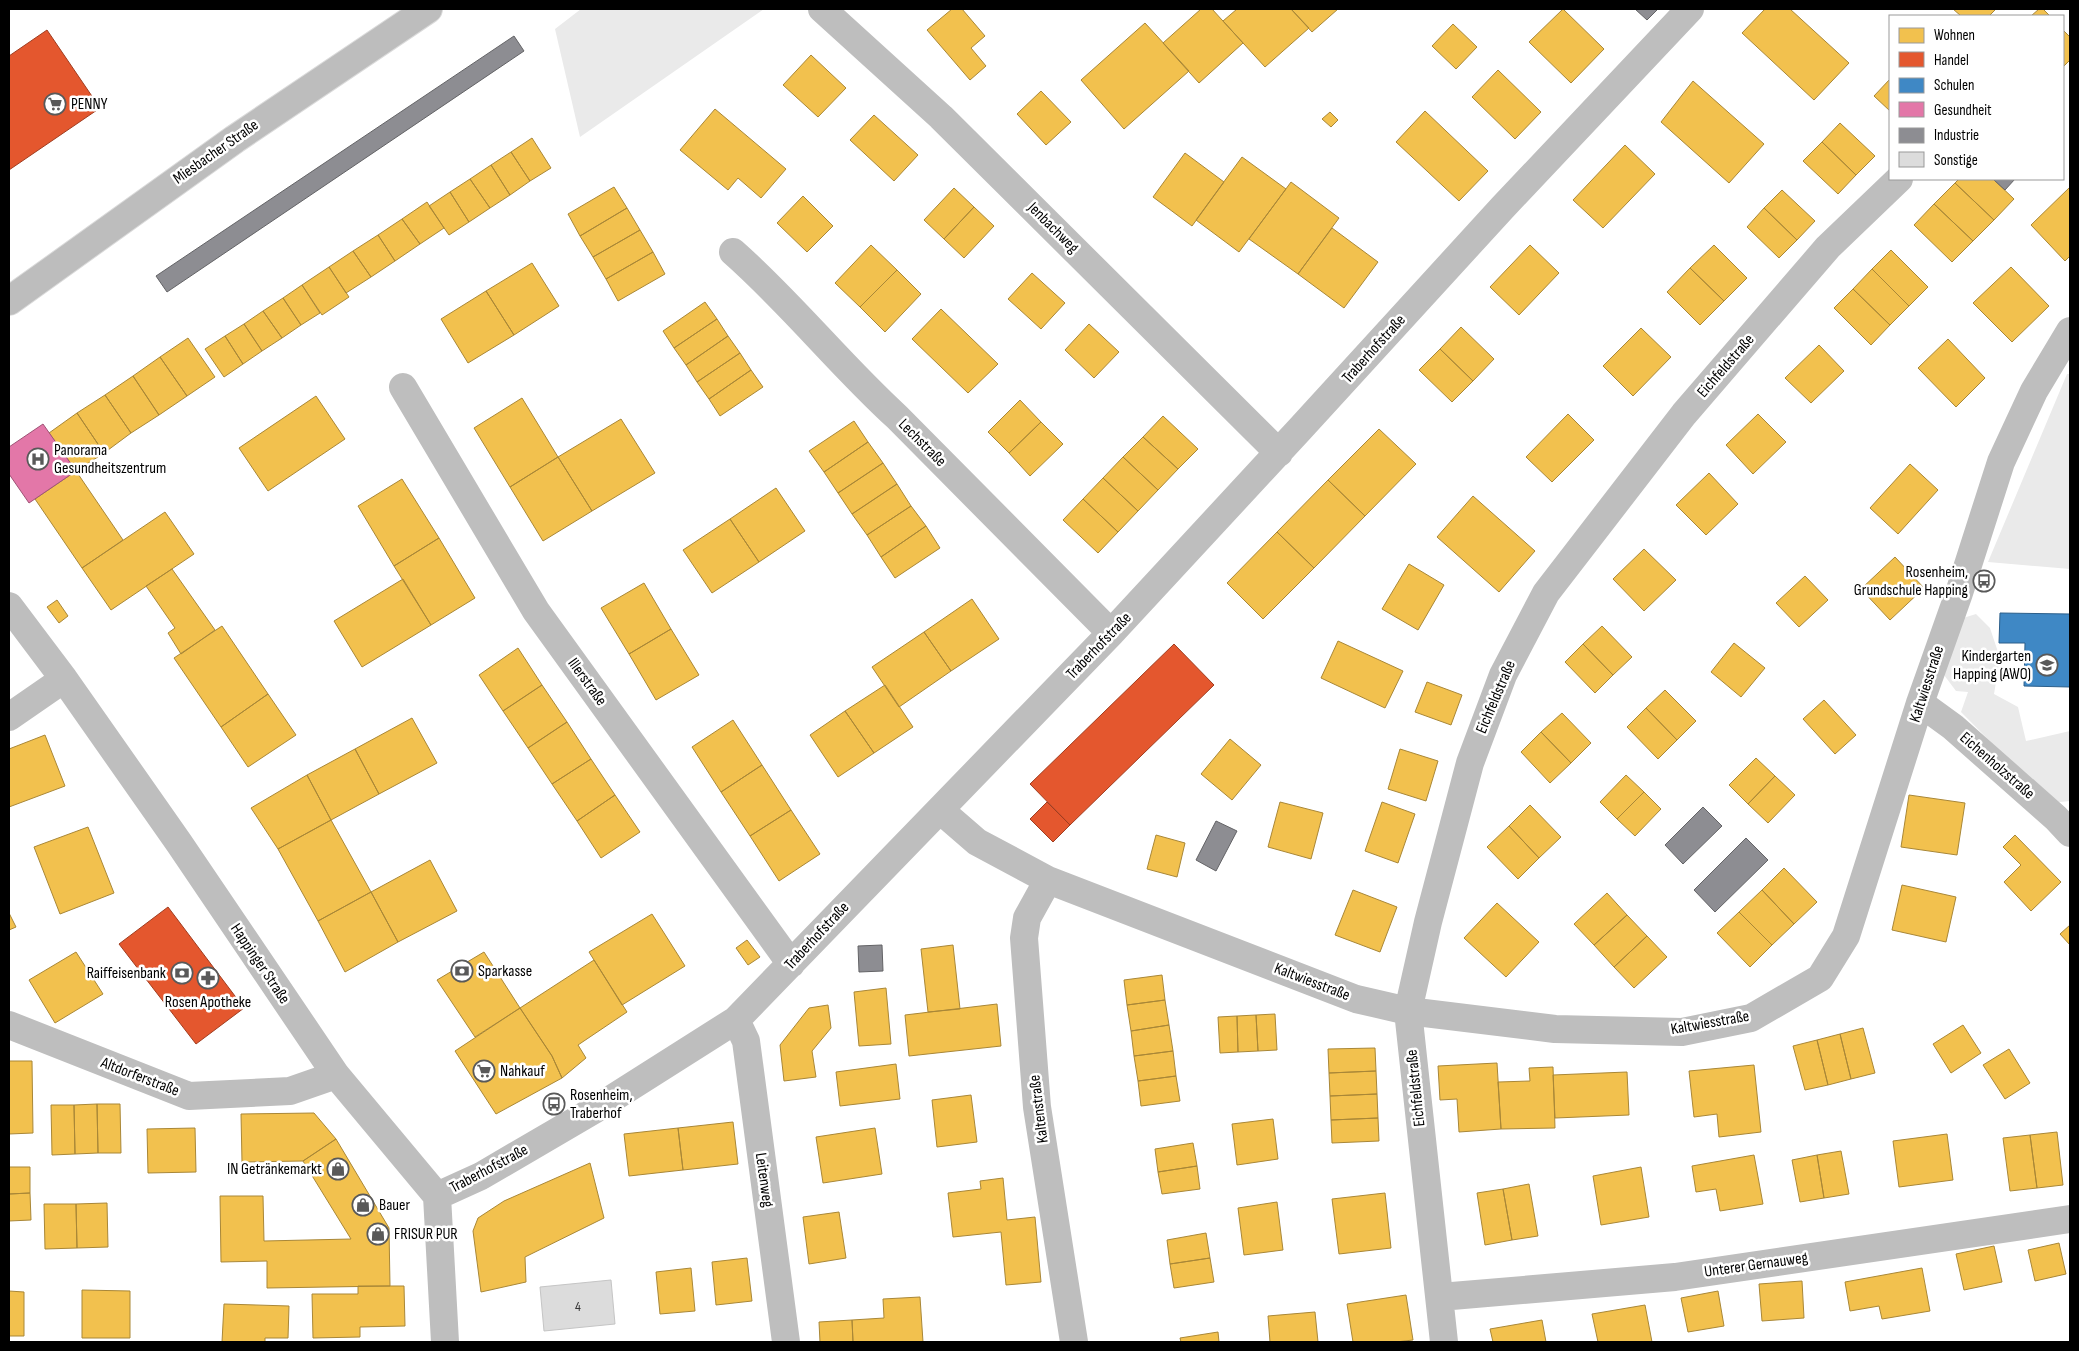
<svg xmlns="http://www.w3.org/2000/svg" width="2079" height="1351" viewBox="0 0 2079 1351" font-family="'Sofia Sans Condensed',sans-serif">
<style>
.green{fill:#eaeaea}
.homes{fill:#f2c14e;stroke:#a98737}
.shops{fill:#e4572e;stroke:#a03d20}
.schools{fill:#3f88c5;stroke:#2c5f8a}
.health{fill:#e377a8;stroke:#9f5376}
.industry{fill:#8d8d92;stroke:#636366}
.building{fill:#dcdcdc;stroke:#c5c5c5}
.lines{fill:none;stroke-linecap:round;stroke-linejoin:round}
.major-casing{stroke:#dbdbdb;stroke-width:30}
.minor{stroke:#bebebe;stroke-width:28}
.major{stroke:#bdbdbd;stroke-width:28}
.labels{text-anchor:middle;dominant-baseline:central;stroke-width:5;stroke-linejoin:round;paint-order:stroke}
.number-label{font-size:14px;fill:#373737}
.poi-label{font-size:16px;fill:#000;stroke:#fff;text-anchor:start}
.street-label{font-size:16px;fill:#000;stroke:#fff}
</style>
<rect width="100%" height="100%" fill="#fff"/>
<path class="green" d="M581 9H764L580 137 555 29Z
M2067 374H2070V569L1988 562Z
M1976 614 1990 628 2000 658 1994 694 2018 707 2026 741 2070 731V801L2051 803 1961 712 1968 692 1956 691 1941 671 1960 619Z"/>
<path class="homes" d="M952 9H962L985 36 971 48 986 66 970 80 927 30Z
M1201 9H1212L1243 43 1199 83 1163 43Z
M1237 9H1291L1309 28 1265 67 1223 21Z
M1291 9H1338L1312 32Z
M1563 9 1604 49 1571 83 1529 42Z
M1765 9H1790L1849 63 1814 100 1742 33Z
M1953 9H1996L1989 16H1961Z
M2039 9H2043L2050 16H2031Z
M1145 23 1189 71 1124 129 1081 80Z
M1453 24 1477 47 1456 69 1432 46Z
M2063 30 2070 37V60L2063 67Z
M811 55 846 88 818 117 783 85Z
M1498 70 1541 112 1515 139 1472 97Z
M1890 79V111L1874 96Z
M1693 81 1764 144 1729 183 1661 122Z
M1041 91 1071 122 1046 145 1017 114Z
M715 109 786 169 761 198 738 178 728 190 680 150Z
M1425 111 1488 171 1459 201 1396 142Z
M1330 112 1338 120 1331 127 1322 119Z
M874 115 918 155 894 181 850 140Z
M1840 123 1875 156 1856 175 1822 142Z
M532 138 551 168 530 181 511 152Z
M1822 142 1856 175 1838 194 1803 161Z
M1625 145 1655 174 1603 228 1573 200Z
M511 152 530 181 510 195 491 165Z
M1185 153 1224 182 1192 226 1153 197Z
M1242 157 1286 189 1239 252 1196 220Z
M491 165 510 195 490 208 470 179Z
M470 179 490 208 469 222 450 192Z
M1959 179H1993L2014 199 1994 220 1955 183Z
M1291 182 1339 218 1298 274 1249 239Z
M1955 183 1994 220 1973 241 1934 204Z
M614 187 627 208 580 236 568 214Z
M2070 187V256L2065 261 2031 225Z
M954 188 974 207 944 239 924 220Z
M1782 190 1815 221 1797 240 1764 208Z
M450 192 469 222 449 235 429 206Z
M803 196 833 226 807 252 777 223Z
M427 202 444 228 420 244 402 219Z
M1934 204 1973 241 1952 262 1914 225Z
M974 207 994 226 964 258 944 239Z
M627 208 640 230 593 257 580 236Z
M1764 208 1797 240 1779 258 1747 227Z
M402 219 420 244 395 261 378 235Z
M1332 228 1378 262 1344 308 1298 274Z
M640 230 653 252 606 279 593 257Z
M378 235 395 261 371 277 353 251Z
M871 245 897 270 860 307 835 283Z
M1530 245 1559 273 1519 315 1490 287Z
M1714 245 1747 278 1724 301 1690 268Z
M1891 250 1928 287 1909 306 1872 269Z
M353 251 371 277 346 293 329 267Z
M653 252 665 274 618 301 606 279Z
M532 263 559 306 514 335 486 291Z
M329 267 349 297 322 315 302 285Z
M2011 267 2049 306 2012 342 1973 303Z
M1690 268 1724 301 1700 325 1667 292Z
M1872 269 1909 306 1890 325 1853 289Z
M897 270 921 294 885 332 860 307Z
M1032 273 1065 303 1041 329 1008 299Z
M302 285 320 313 301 325 283 298Z
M1853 289 1890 325 1871 345 1834 308Z
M486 291 514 335 468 363 441 319Z
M283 298 301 325 282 338 263 311Z
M705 302 717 319 674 348 663 331Z
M941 309 998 364 968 393 912 339Z
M263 311 282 338 262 351 244 324Z
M717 319 728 336 686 365 674 348Z
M244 324 262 351 243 364 225 336Z
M1089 324 1119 352 1094 378 1065 350Z
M1461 327 1494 359 1473 381 1440 349Z
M1641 328 1671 357 1633 396 1603 366Z
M225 336 243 364 224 377 205 349Z
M728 336 740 353 697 382 686 365Z
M188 338 215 377 187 396 160 357Z
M1948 339 1985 378 1956 407 1918 368Z
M1819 345 1844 371 1811 403 1785 378Z
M1440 349 1473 381 1452 402 1419 370Z
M740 353 751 370 709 399 697 382Z
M160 357 187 396 159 415 133 376Z
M751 370 763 387 720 416 709 399Z
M133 376 159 415 131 433 105 395Z
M105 395 131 433 104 453 77 413Z
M316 396 345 439 268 491 239 448Z
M522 398 558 457 510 487 474 428Z
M1020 400 1041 422 1009 453 988 432Z
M77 413 104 453 76 471 49 433Z
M1568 414 1594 440 1552 482 1526 457Z
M1758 414 1786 442 1753 474 1726 445Z
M1163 416 1198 449 1178 469 1143 437Z
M621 419 655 473 592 511 558 457Z
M854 421 868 442 824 472 809 451Z
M1041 422 1063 444 1030 476 1009 453Z
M1379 429 1416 464 1365 516 1328 480Z
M1143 437 1178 469 1158 490 1123 457Z
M868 442 883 463 838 493 824 472Z
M558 457 592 511 543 541 510 487Z
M1123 457 1158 490 1138 511 1103 478Z
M883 463 897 484 852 514 838 493Z
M1910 464 1938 490 1898 534 1870 508Z
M76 471 123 540 82 568 35 499Z
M1709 473 1738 504 1706 535 1676 505Z
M1103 478 1138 511 1118 532 1083 499Z
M402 479 439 538 394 566 358 506Z
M1328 480 1365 516 1314 568 1277 532Z
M897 484 911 506 867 535 852 514Z
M776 488 805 531 759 562 730 519Z
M1473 496 1535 551 1499 592 1437 537Z
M1083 499 1118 532 1098 553 1063 520Z
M911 506 926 526 881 557 867 535Z
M165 512 194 554 111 610 82 568Z
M730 519 759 562 712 593 683 550Z
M926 526 940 548 895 578 881 557Z
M1277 532 1314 568 1263 619 1227 583Z
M439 538 475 598 431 625 394 566Z
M1644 549 1676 580 1644 611 1613 579Z
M1895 557 1924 588 1890 620 1861 589Z
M1409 564 1444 585 1418 630 1382 609Z
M172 569 215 630 181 654 168 633 175 628 146 586Z
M1805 576 1828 600 1799 627 1776 603Z
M403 579 431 625 362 667 334 621Z
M644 583 671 629 629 654 601 608Z
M972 599 999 639 951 671 924 632Z
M57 600 68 616 59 623 47 607Z
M222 626 268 694 221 727 174 658Z
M1602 626 1632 657 1613 675 1583 644Z
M671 629 699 675 656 700 629 654Z
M924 632 951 671 899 707 872 667Z
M1338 641 1403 671 1385 708 1321 678Z
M1734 643 1765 668 1741 697 1711 672Z
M1583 644 1613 675 1595 693 1565 662Z
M518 648 542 685 503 711 479 675Z
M1427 682 1462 695 1451 725 1415 712Z
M542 685 567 722 528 748 503 711Z
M885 685 913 727 874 753 845 711Z
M1665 690 1696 721 1677 740 1646 708Z
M268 694 296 735 248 767 221 727Z
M1824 700 1856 735 1835 754 1803 719Z
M1646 708 1677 740 1658 759 1627 727Z
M845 711 874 753 838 777 810 735Z
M1562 713 1591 743 1571 763 1541 732Z
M412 718 437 763 379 794 355 749Z
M733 720 762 765 721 792 692 747Z
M567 722 591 759 552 784 528 748Z
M1541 732 1571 763 1550 783 1521 752Z
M45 735 65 786 9 807V749Z
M1230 739 1261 765 1232 800 1201 774Z
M355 749 379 794 331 820 307 775Z
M1400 749 1438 761 1426 801 1388 789Z
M1756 758 1775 776 1748 804 1729 785Z
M591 759 615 795 577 821 552 784Z
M762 765 791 810 750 836 721 792Z
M307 775 331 820 278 849 251 808Z
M1626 775 1644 792 1617 819 1600 802Z
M1775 776 1795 795 1768 823 1748 804Z
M1644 792 1661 809 1635 836 1617 819Z
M615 795 640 832 601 858 577 821Z
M1909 795 1965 803 1957 855 1901 847Z
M1280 802 1323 813 1311 859 1268 847Z
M1382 802 1415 814 1398 863 1365 851Z
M1530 805 1561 837 1539 858 1509 826Z
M791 810 820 854 779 881 750 836Z
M331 820 371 892 318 921 278 849Z
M1509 826 1539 858 1518 879 1487 847Z
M88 827 114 893 60 914 34 847Z
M1156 835 1185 843 1177 877 1147 869Z
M2015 835 2061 882 2031 911 2004 882 2021 865 2003 847Z
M430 860 457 911 398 942 371 892Z
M1784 868 1817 902 1794 924 1762 890Z
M1902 885 1956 897 1946 942 1892 930Z
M1353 890 1397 907 1380 952 1335 935Z
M1762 890 1794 924 1772 945 1739 912Z
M371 892 398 942 345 972 318 921Z
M1607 893 1627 915 1594 945 1574 924Z
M1497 903 1539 942 1506 977 1464 938Z
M1739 912 1772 945 1750 967 1717 933Z
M9 913 16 927 9 930Z
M652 914 685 966 622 1005 589 952Z
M1627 915 1647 936 1614 967 1594 945Z
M2070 925V945L2060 934Z
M1647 936 1667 957 1634 988 1614 967Z
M747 940 760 957 748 965 736 948Z
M953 945 960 1009 928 1012 921 949Z
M76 952 103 994 55 1023 29 980Z
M484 952 520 1008 475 1037 437 980Z
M594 960 627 1012 578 1045 586 1058 562 1078 552 1056 520 1008Z
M1162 975 1165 1000 1127 1005 1124 980Z
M886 988 891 1044 859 1046 854 992Z
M1165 1000 1169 1025 1131 1031 1127 1005Z
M997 1004 1001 1046 909 1056 905 1015Z
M828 1005 831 1028 812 1051 816 1077 784 1081 780 1045 809 1008Z
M520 1008 552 1056 562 1078 496 1114 455 1051Z
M1275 1014 1277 1050 1258 1051 1256 1015Z
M1256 1015 1258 1051 1238 1052 1237 1016Z
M1237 1016 1238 1052 1220 1053 1218 1017Z
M1169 1025 1173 1051 1134 1056 1131 1031Z
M1963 1025 1981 1053 1951 1073 1933 1044Z
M1863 1028 1875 1073 1851 1079 1840 1034Z
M1840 1034 1851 1079 1828 1085 1817 1040Z
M1817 1040 1828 1085 1805 1090 1793 1046Z
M1375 1048 1376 1071 1329 1073 1328 1049Z
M2009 1049 2030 1083 2005 1099 1983 1065Z
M1173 1051 1176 1076 1138 1081 1134 1056Z
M9 1061H32L33 1133 9 1134Z
M1497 1063 1501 1129 1459 1132 1457 1099 1440 1100 1438 1066Z
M896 1064 900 1099 840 1106 836 1072Z
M1754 1065 1761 1132 1719 1137 1717 1114 1694 1117 1689 1071Z
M1553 1067 1555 1128 1501 1129 1498 1082 1530 1081 1529 1068Z
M1376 1071 1377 1094 1330 1096 1329 1073Z
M1627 1072 1629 1115 1555 1118 1553 1075Z
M1176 1076 1180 1101 1141 1106 1138 1081Z
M1377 1094 1378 1118 1331 1120 1330 1096Z
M971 1095 977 1142 937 1147 932 1100Z
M97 1104H120L121 1153H98Z
M97 1104 98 1153 75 1154 74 1105Z
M51 1105H74L75 1154 52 1155Z
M314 1113 336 1139 303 1161 242 1162 241 1114Z
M1378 1118 1379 1141 1332 1143 1331 1120Z
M1273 1119 1278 1159 1237 1165 1232 1124Z
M733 1122 738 1164 683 1170 678 1128Z
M195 1128 196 1172 148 1173 147 1129Z
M678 1128 683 1170 629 1176 624 1134Z
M875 1128 882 1174 823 1183 816 1137Z
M2057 1132 2063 1185 2037 1188 2030 1135Z
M1947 1134 1953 1180 1899 1187 1893 1141Z
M2030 1135 2037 1188 2010 1191 2003 1138Z
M336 1139 389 1228 390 1286 267 1288V1261L221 1262 220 1196H263L264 1241 351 1239 303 1161Z
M1193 1143 1197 1166 1158 1172 1155 1149Z
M1841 1151 1849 1194 1824 1198 1817 1155Z
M1754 1155 1763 1204 1720 1211 1716 1189 1696 1192 1692 1166Z
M1817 1155 1824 1198 1800 1202 1792 1160Z
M590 1163 604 1218 525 1257 526 1282 481 1292 473 1231 478 1218 504 1201Z
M1197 1166 1200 1189 1162 1194 1158 1172Z
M9 1167H30V1193L9 1194Z
M1641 1167 1649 1217 1601 1225 1593 1176Z
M1003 1178 1007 1220 1035 1217 1041 1282 1006 1285 1001 1232 953 1237 948 1193 981 1189 980 1181Z
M1529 1184 1538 1236 1512 1240 1503 1189Z
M1503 1189 1512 1240 1485 1245 1477 1193Z
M30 1193 31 1220 9 1221V1194Z
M1385 1193 1391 1248 1339 1254 1332 1199Z
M1277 1202 1283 1250 1244 1255 1238 1208Z
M107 1203 108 1247 77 1248 76 1204Z
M44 1204H76L77 1248 45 1249Z
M839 1212 846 1258 809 1264 803 1217Z
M1206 1233 1210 1258 1170 1264 1167 1240Z
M2059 1243 2066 1274 2035 1281 2028 1250Z
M1994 1246 2002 1282 1964 1290 1956 1254Z
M747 1258 752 1301 716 1305 712 1262Z
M1210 1258 1214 1282 1174 1288 1170 1264Z
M691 1268 695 1311 660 1314 656 1272Z
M1922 1268 1930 1311 1882 1319 1879 1306 1850 1311 1845 1282Z
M1802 1281 1804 1318 1762 1321 1759 1284Z
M358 1286H404L405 1326 360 1327V1337L313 1338 312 1294H358Z
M82 1290 130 1291V1338H82Z
M9 1291 24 1292V1336H9Z
M1718 1291 1724 1326 1688 1332 1681 1298Z
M1406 1295 1413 1340 1396 1342H1353L1347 1304Z
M920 1297 923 1342H853L852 1320 884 1318 883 1299Z
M224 1304 289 1306 288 1338H265V1342H222Z
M1645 1305 1652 1342H1598L1592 1314Z
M1315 1312 1318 1342H1270L1268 1316Z
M852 1320 853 1342H820L819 1322Z
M1542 1320 1546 1342H1493L1490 1329Z
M1218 1332 1219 1342H1181L1180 1338Z"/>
<path class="shops" d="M47 30 100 108 9 170V56Z
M1174 644 1214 685 1070 825 1030 784Z
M1047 802 1070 825 1053 842 1030 819Z
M168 907 244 1008 196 1044 119 944Z"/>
<path class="schools" d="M2000 613 2070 614V687L2024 686 2025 643H1999Z"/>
<path class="health" d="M43 424 76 471 29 503 9 474V447Z"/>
<path class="industry" d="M1635 9H1658L1647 20Z
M514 36 524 51 167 292 156 276Z
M1993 179H2015L2005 190Z
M1703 807 1722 826 1683 864 1665 845Z
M1216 821 1237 831 1216 871 1196 860Z
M1746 838 1768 860 1715 912 1694 890Z
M882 945 883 971 859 972 858 946Z"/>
<path class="building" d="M611 1280 615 1324 544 1331 540 1287Z"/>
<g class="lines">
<g class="major-casing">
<path id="major" d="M9 301 235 139 428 9"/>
</g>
<path class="minor" d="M822 9 941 117 1279 453
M733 252C791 303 840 365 897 417L1111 633
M403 387 536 611 791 964
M9 606 64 679 179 843 336 1075 437 1196 445 1342
M1920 703 1953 727 2056 818 2070 833
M9 717 64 679
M940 810 977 842 1048 880 1356 999 1408 1011 1555 1029 1682 1032 1751 1018 1820 978 1846 936 1920 703 1959 593 2001 462 2034 391 2070 331
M1048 880 1027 918 1024 938 1037 1107 1074 1342
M736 1020 746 1041 786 1342
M9 1025 189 1096 290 1091 336 1075
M437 1196 481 1176 594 1110 736 1020 1111 633 1300 429 1503 207 1690 9
M1440 1297 1675 1277 2070 1219
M1444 1342 1408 1011 1428 922 1470 763 1503 675 1546 593 1684 414 1828 247 1899 179"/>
<use href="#major" class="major"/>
</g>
<defs>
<g id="supermarket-ring" transform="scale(1.125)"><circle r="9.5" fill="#fff" stroke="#595959" stroke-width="1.5"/><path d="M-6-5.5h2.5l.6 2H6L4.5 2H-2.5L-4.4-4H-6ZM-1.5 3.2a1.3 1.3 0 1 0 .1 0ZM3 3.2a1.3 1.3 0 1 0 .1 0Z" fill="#595959"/></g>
<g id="hospital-ring" transform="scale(1.125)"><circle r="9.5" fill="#fff" stroke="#595959" stroke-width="1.5"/><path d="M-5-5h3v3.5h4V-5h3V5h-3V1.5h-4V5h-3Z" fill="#595959"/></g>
<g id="bus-ring" transform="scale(1.125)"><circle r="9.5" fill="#fff" stroke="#595959" stroke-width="1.5"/><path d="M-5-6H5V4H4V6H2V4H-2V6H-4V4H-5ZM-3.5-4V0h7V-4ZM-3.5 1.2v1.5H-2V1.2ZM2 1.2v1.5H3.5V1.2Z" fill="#595959"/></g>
<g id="school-ring" transform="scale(1.125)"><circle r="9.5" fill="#fff" stroke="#595959" stroke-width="1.5"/><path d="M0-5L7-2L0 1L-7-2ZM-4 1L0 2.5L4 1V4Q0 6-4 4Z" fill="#595959"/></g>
<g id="bank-ring" transform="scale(1.125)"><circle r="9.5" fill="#fff" stroke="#595959" stroke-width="1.5"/><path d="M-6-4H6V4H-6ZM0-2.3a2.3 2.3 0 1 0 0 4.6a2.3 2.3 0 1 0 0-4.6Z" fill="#595959"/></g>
<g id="pharmacy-ring" transform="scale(1.125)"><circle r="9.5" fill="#fff" stroke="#595959" stroke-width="1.5"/><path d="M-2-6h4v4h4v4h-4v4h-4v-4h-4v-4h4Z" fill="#595959"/></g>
<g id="shop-ring" transform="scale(1.125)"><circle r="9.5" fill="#fff" stroke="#595959" stroke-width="1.5"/><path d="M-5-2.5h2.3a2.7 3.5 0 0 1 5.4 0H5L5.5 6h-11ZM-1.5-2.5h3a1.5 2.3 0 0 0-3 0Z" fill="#595959"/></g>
</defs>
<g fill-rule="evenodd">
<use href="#supermarket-ring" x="55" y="104"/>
<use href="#hospital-ring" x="38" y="459"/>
<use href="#bus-ring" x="1984" y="581"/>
<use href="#school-ring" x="2047" y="665"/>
<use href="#bank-ring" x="462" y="971"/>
<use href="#bank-ring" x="182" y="973"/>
<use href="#pharmacy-ring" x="208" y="978"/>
<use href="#supermarket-ring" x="484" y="1071"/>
<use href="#bus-ring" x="554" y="1104"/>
<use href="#shop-ring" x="338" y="1169"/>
<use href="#shop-ring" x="363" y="1205"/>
<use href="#shop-ring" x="378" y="1234"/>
</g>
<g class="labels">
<g class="number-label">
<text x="578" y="1306">4</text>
</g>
<g class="poi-label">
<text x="71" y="104">PENNY</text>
<text x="54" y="450">Panorama<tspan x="54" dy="18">Gesundheitszentrum</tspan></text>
<text x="1968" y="572" text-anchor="end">Rosenheim,<tspan x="1968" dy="18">Grundschule Happing</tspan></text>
<text x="2031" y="656" text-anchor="end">Kindergarten<tspan x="2031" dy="18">Happing (AWO)</tspan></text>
<text x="478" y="971">Sparkasse</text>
<text x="166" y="973" text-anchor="end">Raiffeisenbank</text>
<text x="208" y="1002" text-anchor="middle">Rosen Apotheke</text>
<text x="500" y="1071">Nahkauf</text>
<text x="570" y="1095">Rosenheim,<tspan x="570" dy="18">Traberhof</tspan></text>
<text x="322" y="1169" text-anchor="end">IN Getränkemarkt</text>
<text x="379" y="1205">Bauer</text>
<text x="394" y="1234">FRISUR PUR</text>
</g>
<g class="street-label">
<text transform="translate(216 152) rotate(-35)">Miesbacher Straße</text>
<text transform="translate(1053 228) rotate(45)">Jenbachweg</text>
<text transform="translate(1374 349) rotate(-48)">Traberhofstraße</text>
<text transform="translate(1726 366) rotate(-49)">Eichfeldstraße</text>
<text transform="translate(922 443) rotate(45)">Lechstraße</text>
<text transform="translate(1099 646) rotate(-46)">Traberhofstraße</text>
<text transform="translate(587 682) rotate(54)">Illerstraße</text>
<text transform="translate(1927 684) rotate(-72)">Kaltwiesstraße</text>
<text transform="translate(1496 697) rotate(-67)">Eichfeldstraße</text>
<text transform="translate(1997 766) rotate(41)">Eichenholzstraße</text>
<text transform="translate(817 936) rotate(-47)">Traberhofstraße</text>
<text transform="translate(260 964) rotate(56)">Happinger Straße</text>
<text transform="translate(1312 982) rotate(21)">Kaltwiesstraße</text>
<text transform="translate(1710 1023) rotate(-10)">Kaltwiesstraße</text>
<text transform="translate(140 1077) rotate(21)">Altdorferstraße</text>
<text transform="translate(1416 1088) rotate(-96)">Eichfeldstraße</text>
<text transform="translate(1039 1109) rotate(-97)">Kaltenstraße</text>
<text transform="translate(489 1169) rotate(-28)">Traberhofstraße</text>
<text transform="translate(764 1180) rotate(82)">Leitenweg</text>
<text transform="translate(1756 1265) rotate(-8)">Unterer Gernauweg</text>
</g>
</g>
<rect width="2079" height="1351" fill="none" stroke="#000000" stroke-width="20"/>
<rect x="1889" y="15" width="175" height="165" fill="#ffffff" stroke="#999999"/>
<rect x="1899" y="28" width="25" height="15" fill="#f2c14e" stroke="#999999"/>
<text x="1934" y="40" font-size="15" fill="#000000">Wohnen</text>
<rect x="1899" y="52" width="25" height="15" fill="#e4572e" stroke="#999999"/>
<text x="1934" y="65" font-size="15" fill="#000000">Handel</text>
<rect x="1899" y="78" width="25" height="15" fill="#3f88c5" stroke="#999999"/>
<text x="1934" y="90" font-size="15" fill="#000000">Schulen</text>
<rect x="1899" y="102" width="25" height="15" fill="#e377a8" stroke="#999999"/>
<text x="1934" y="115" font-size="15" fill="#000000">Gesundheit</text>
<rect x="1899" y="128" width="25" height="15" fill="#8d8d92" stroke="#999999"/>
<text x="1934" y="140" font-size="15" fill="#000000">Industrie</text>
<rect x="1899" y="152" width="25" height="15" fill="#dcdcdc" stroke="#999999"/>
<text x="1934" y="165" font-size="15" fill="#000000">Sonstige</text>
</svg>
